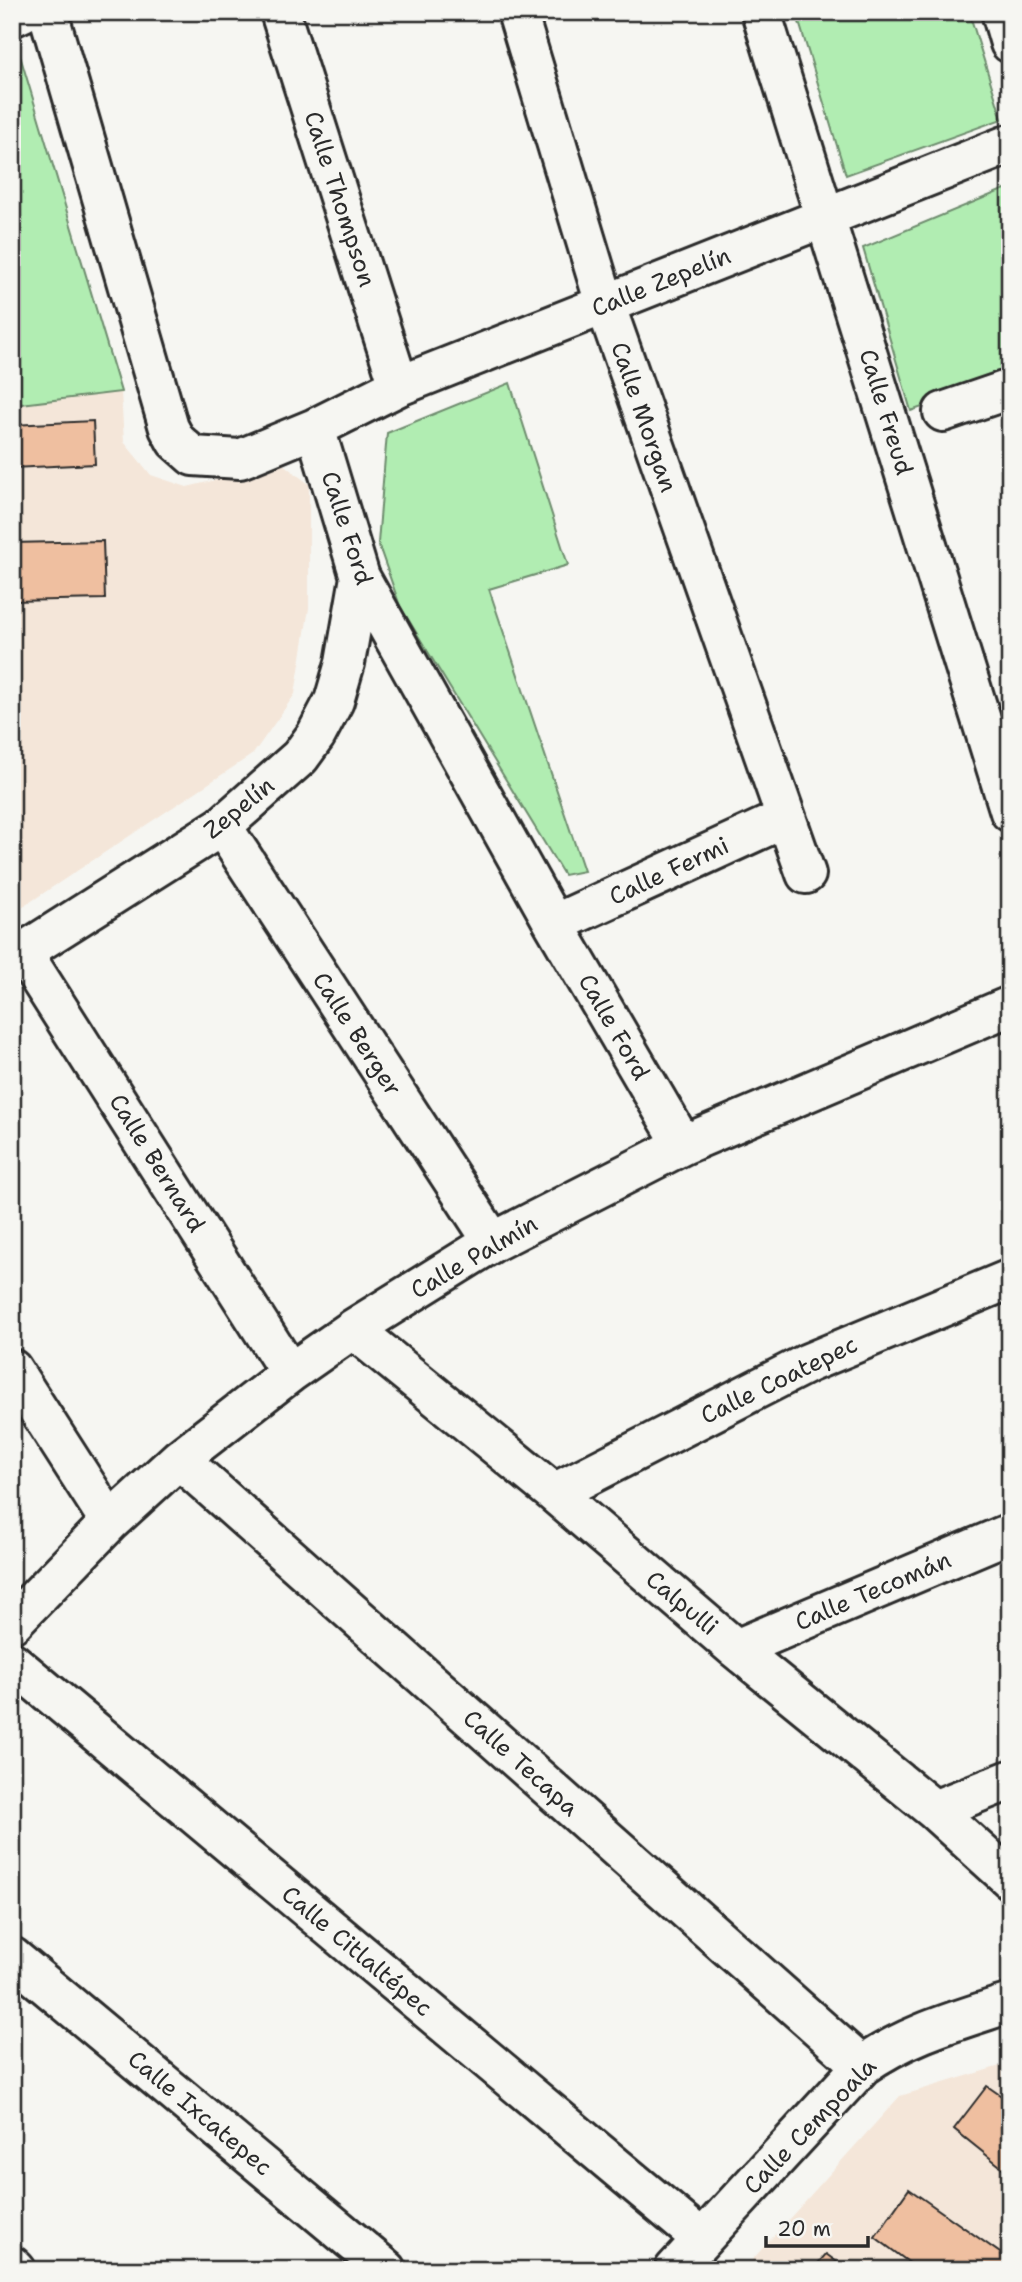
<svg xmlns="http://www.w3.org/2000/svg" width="1022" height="2282" viewBox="0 0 1022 2282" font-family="'Shantell Sans',sans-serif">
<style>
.built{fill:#f4e6d9}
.green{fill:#b1edb2;stroke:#6e8c6e;stroke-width:2}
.building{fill:#efbfa0;stroke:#2b2b2b;stroke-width:2}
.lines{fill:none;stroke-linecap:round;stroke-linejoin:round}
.minor-casing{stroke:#2b2b2b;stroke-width:44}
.minor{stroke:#f6f6f2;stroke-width:38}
.labels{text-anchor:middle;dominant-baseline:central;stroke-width:5;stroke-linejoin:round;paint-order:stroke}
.street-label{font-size:24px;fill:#2b2b2b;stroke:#f6f6f2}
</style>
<rect width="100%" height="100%" fill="#f6f6f2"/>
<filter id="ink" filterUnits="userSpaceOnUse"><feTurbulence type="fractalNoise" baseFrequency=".0143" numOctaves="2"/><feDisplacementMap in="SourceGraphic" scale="14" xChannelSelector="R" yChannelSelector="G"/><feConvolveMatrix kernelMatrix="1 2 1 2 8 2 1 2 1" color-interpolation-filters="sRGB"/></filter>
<g filter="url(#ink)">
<path class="built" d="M121 392 124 442 151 475 187 487 283 464 309 484V608L295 694 253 754 12 914V405Z
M1010 2063V2270H743L900 2096Z"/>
<path class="green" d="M796 12H969L1002 119 846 175Z
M15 39 121 392 12 405V40Z
M1010 187V376L911 411 863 248Z
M510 383 568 565 489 589 584 871 564 875 400 606 378 543 387 433Z"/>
<path class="building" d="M93 421 95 464 12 468V425Z
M103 541 105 599 12 601V543Z
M987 2086 1010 2102V2174L954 2129Z
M909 2189 1010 2260 1007 2270H919L875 2237Z
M826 2254 848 2270H812Z"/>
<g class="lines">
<g class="minor-casing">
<path id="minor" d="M48 12 169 428 176 441 193 456 240 459 315 428 399 386 1010 144
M280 12 399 386
M517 12 605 304 806 874
M761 12 1010 812
M1001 12 1010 43
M12 17 23 12
M943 412 1010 389
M315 428 360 577 554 924 683 1145
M222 826 493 1242
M554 924 785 818
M23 953 290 1373
M12 959 222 826 300 757 316 735 334 701 345 663 360 577
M353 1329 554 1493 736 1649 934 1810 1010 1879
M12 1369 110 1522
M179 1459 862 2066
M554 1493 808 1363 1010 1279
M12 1623 110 1522 179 1459 290 1373 353 1329 493 1242 683 1145 1010 1006
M736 1649 1010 1533
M12 1662 702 2239
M934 1810 1010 1780
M12 1957 387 2270
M12 2266 16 2270
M674 2270 862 2066C906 2034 959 2020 1010 2003"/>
</g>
<use href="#minor" class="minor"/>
</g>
</g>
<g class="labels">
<g class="street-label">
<text transform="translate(340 199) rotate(72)">Calle Thompson</text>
<text transform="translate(661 282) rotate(-22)">Calle Zepelín</text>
<text transform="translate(886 412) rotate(73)">Calle Freud</text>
<text transform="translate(644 417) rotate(71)">Calle Morgan</text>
<text transform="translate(347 528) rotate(72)">Calle Ford</text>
<text transform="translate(239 808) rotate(-39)">Zepelín</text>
<text transform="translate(669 871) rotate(-25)">Calle Fermi</text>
<text transform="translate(614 1027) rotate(60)">Calle Ford</text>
<text transform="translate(357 1034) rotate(57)">Calle Berger</text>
<text transform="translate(157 1163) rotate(58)">Calle Bernard</text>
<text transform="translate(474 1257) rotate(-30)">Calle Palmín</text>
<text transform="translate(779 1380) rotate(-26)">Calle Coatepec</text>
<text transform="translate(873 1591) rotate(-23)">Calle Tecomán</text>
<text transform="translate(682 1603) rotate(40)">Calpulli</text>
<text transform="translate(521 1763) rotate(42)">Calle Tecapa</text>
<text transform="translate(357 1951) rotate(40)">Calle Citlaltépec</text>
<text transform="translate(200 2113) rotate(40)">Calle Ixcatepec</text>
<text transform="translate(810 2126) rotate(-46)">Calle Cempoala</text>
</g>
</g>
<rect width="1022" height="2282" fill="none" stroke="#f6f6f2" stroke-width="42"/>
<rect x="21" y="21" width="980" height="2240" fill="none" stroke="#2b2b2b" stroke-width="2.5" filter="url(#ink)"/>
<path d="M766 2236v10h102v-10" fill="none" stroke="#2b2b2b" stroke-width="3.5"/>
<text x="777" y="2236" font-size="21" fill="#2b2b2b" stroke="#f6f6f2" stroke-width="5" paint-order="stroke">20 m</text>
</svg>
